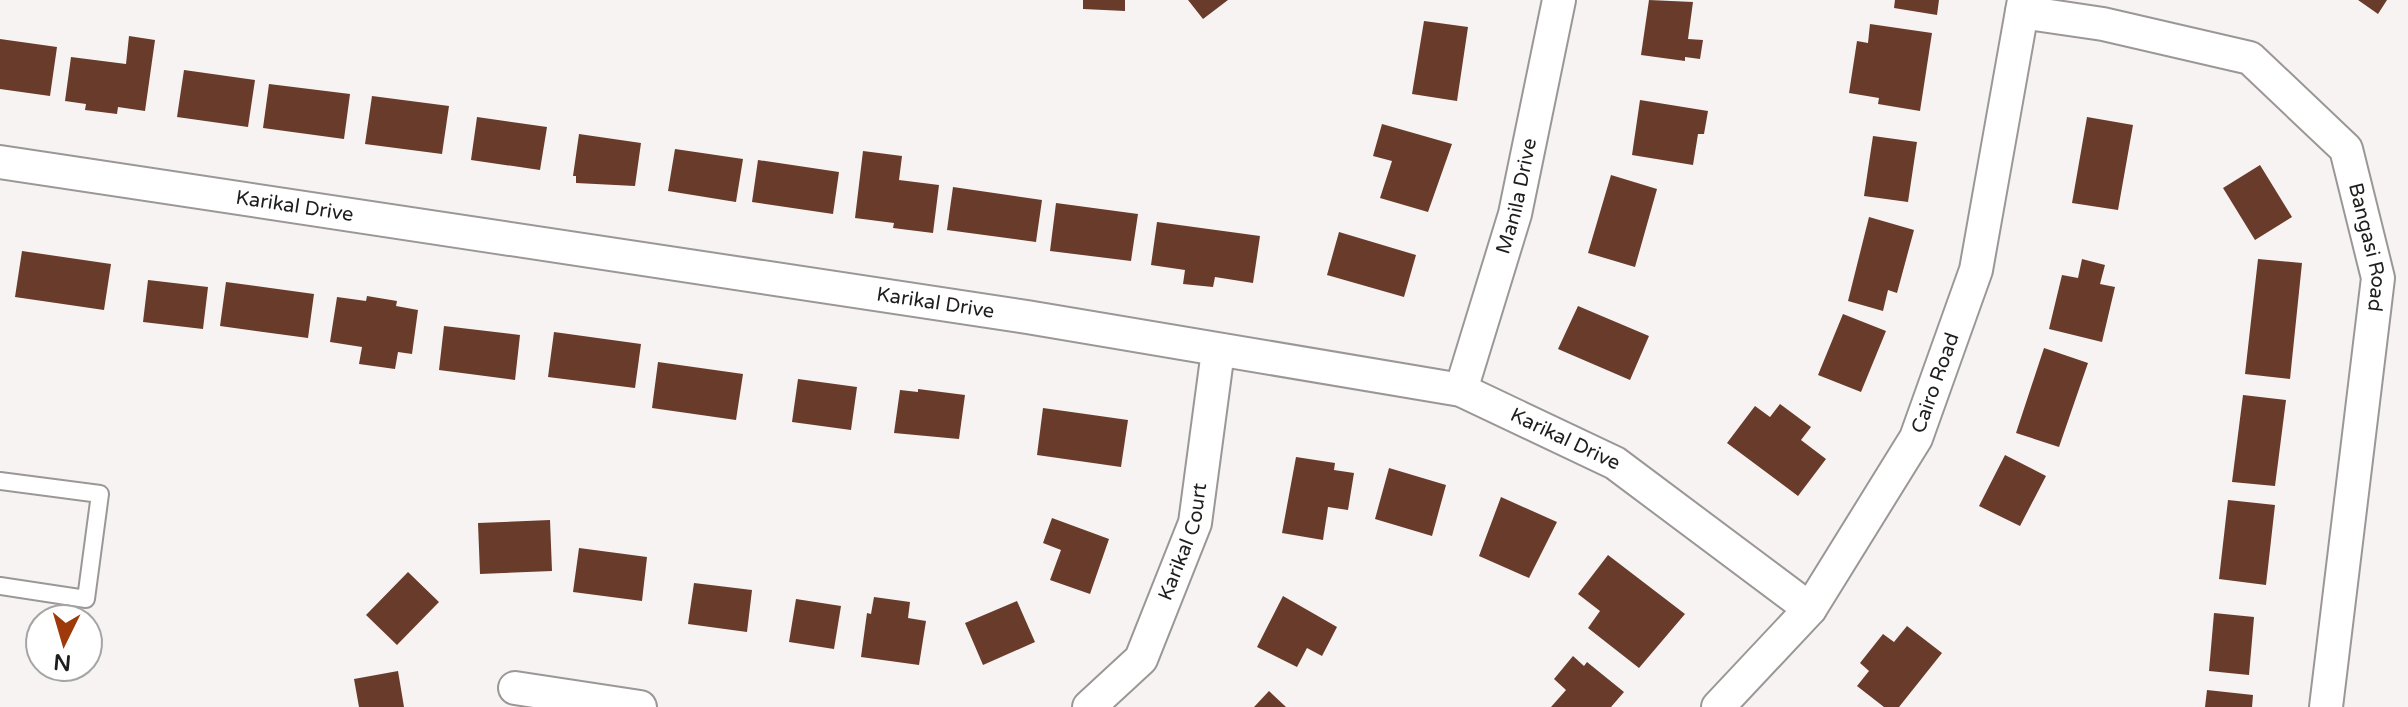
<svg xmlns="http://www.w3.org/2000/svg" width="2408" height="707" viewBox="0 0 2408 707" font-family="'Varela Round',sans-serif">
<style>
.building{fill:#693b2a}
.lines{fill:none;stroke-linecap:round;stroke-linejoin:round}
.service-casing{stroke:#9b9796;stroke-width:20}
.minor-casing{stroke:#9b9796;stroke-width:36}
.service{stroke:#fff;stroke-width:16}
.minor{stroke:#fff;stroke-width:32}
.labels{text-anchor:middle;dominant-baseline:central;stroke-width:8;stroke-linejoin:round;paint-order:stroke}
.street-label{font-size:20px;fill:#1f1e1d;stroke:#fff}
</style>
<rect width="100%" height="100%" fill="#f7f3f2"/>
<path class="building" d="M1083 0H1125V11L1083 9Z
M1188 0H1228L1203 19Z
M1649 0 1693 2 1688 39 1703 40 1700 59 1685 57V61L1641 55Z
M1895 0H1939L1937 15 1894 8Z
M2358 0H2387L2378 14Z
M1424 21 1468 27 1457 101 1412 94Z
M1870 24 1932 33 1920 111 1878 104 1879 98 1849 93 1857 41 1868 43Z
M129 36 155 40 145 111 118 107 117 114 85 110 86 104 65 101 71 57 126 64Z
M0 39 57 47 50 96 0 89Z
M184 70 255 80 248 127 177 117Z
M269 84 350 94 344 139 263 128Z
M372 96 449 106 442 154 365 144Z
M1640 100 1708 111 1704 134H1698L1693 165 1632 155Z
M477 117 547 127 540 170 471 160Z
M2087 117 2133 125 2118 210 2072 203Z
M1382 124 1452 144 1428 212 1380 198 1392 161 1373 156Z
M579 134 641 143 635 186 576 183V176H573Z
M1873 136 1917 142 1908 202 1864 196Z
M675 149 743 159 736 202 668 191Z
M863 151 902 156 899 180 939 185 933 233 893 228 894 223 855 218Z
M758 160 839 172 833 214 752 202Z
M2260 165 2292 217 2255 240 2223 188Z
M1611 175 1657 189 1635 267 1588 253Z
M953 187 1042 200 1036 242 947 230Z
M1056 203 1138 214 1131 261 1050 251Z
M1869 217 1914 230 1897 293 1888 290 1883 311 1848 301Z
M1157 222 1260 236 1253 283 1215 277 1213 287 1183 284 1185 270 1151 265Z
M1339 232 1416 255 1404 297 1327 275Z
M22 251 111 264 104 310 15 297Z
M2082 259 2105 265 2100 284 2115 287 2102 342 2049 329 2062 275 2078 278Z
M2258 259 2302 263 2290 379 2245 374Z
M148 280 208 287 203 329 143 322Z
M226 282 314 294 308 338 220 326Z
M367 296 397 301 396 306 418 310 412 354 398 352 395 369 359 364 362 347 330 342 337 297 366 301Z
M1578 306 1649 336 1630 380 1558 349Z
M1843 314 1886 331 1861 392 1818 375Z
M444 326 520 335 515 380 439 370Z
M554 332 641 344 635 388 548 377Z
M2044 348 2088 363 2059 447 2016 433Z
M658 362 743 374 736 420 652 408Z
M798 379 857 387 851 430 792 422Z
M918 389 965 395 959 439 894 433 900 390 918 392Z
M2243 395 2286 400 2275 486 2232 482Z
M1780 404 1811 427 1801 440 1826 459 1798 496 1727 443 1755 406 1770 417Z
M1043 408 1128 420 1121 467 1037 455Z
M2005 455 2046 476 2020 526 1979 506Z
M1296 457 1335 463 1334 470 1354 473 1348 510 1328 507 1323 540 1282 533Z
M1389 468 1446 485 1432 536 1375 519Z
M1501 497 1557 522 1529 578 1479 556Z
M2228 500 2275 505 2266 585 2219 579Z
M1052 518 1109 539 1090 594 1050 580 1061 550 1043 543Z
M550 520 552 571 480 574 478 523Z
M579 548 647 557 642 601 573 592Z
M1608 555 1685 614 1639 668 1588 628 1600 611 1578 594Z
M408 572 439 602 397 645 366 615Z
M694 583 752 590 747 632 688 624Z
M1283 596 1337 627 1322 656 1307 648 1297 667 1257 647Z
M874 597 910 602 908 618 926 621 919 665 861 657 867 613 871 614Z
M796 599 841 606 834 649 789 642Z
M1017 601 1035 642 983 665 965 623Z
M2214 613 2254 617 2249 675 2209 671Z
M1907 626 1942 653 1899 707H1884L1857 686 1869 671 1860 663 1883 634 1894 642Z
M1573 656 1584 666 1587 662 1624 692 1611 707H1551L1566 690 1554 679Z
M398 671 404 707H359L354 679Z
M2207 690 2253 695 2252 707H2205Z
M1269 691 1286 707H1254Z"/>
<g class="lines">
<g class="service-casing">
<path id="service" d="M0 481 100 494 86 599 0 586"/>
</g>
<g class="minor-casing">
<g id="minor">
<path id="s1" d="M2022 12 2103 24 2250 58 2346 149 2378 278 2326 707"/>
<path id="s2" d="M0 162 1027 317 1461 390 1615 463 1810 609"/>
<path id="s3" d="M1461 390 1515 214 1559 0"/>
<path d="M515 688 640 707"/>
<path id="s4" d="M1089 707 1141 659 1195 523 1218 351"/>
<path id="s5" d="M1718 707 1810 609 1916 438 1976 270 2024 0"/>
</g>
</g>
<use href="#service" class="service"/>
<use href="#minor" class="minor"/>
</g>
<g class="labels">
<g class="street-label">
<text stroke="none"><textPath href="#s3" startOffset="202">Manila Drive</textPath></text>
<text stroke="none"><textPath href="#s2" startOffset="298">Karikal Drive</textPath></text>
<text stroke="none"><textPath href="#s1" startOffset="466">Bangasi Road</textPath></text>
<text stroke="none"><textPath href="#s2" startOffset="946">Karikal Drive</textPath></text>
<text stroke="none"><textPath href="#s5" startOffset="394">Cairo Road</textPath></text>
<text stroke="none"><textPath href="#s2" startOffset="1594">Karikal Drive</textPath></text>
<text stroke="none"><textPath href="#s4" startOffset="196">Karikal Court</textPath></text>
</g>
</g>
<g transform="translate(64 643) rotate(185)"><circle r="38" fill="#ffffff" stroke="#a5a5a5" stroke-width="2"/>
<path d="M0-6L14 30L0 20L-14 30Z" fill="#9e3a0a"/>
<text y="-12" font-size="22" font-weight="bold" text-anchor="middle" fill="#1f1e1d">N</text>
</g>
</svg>
